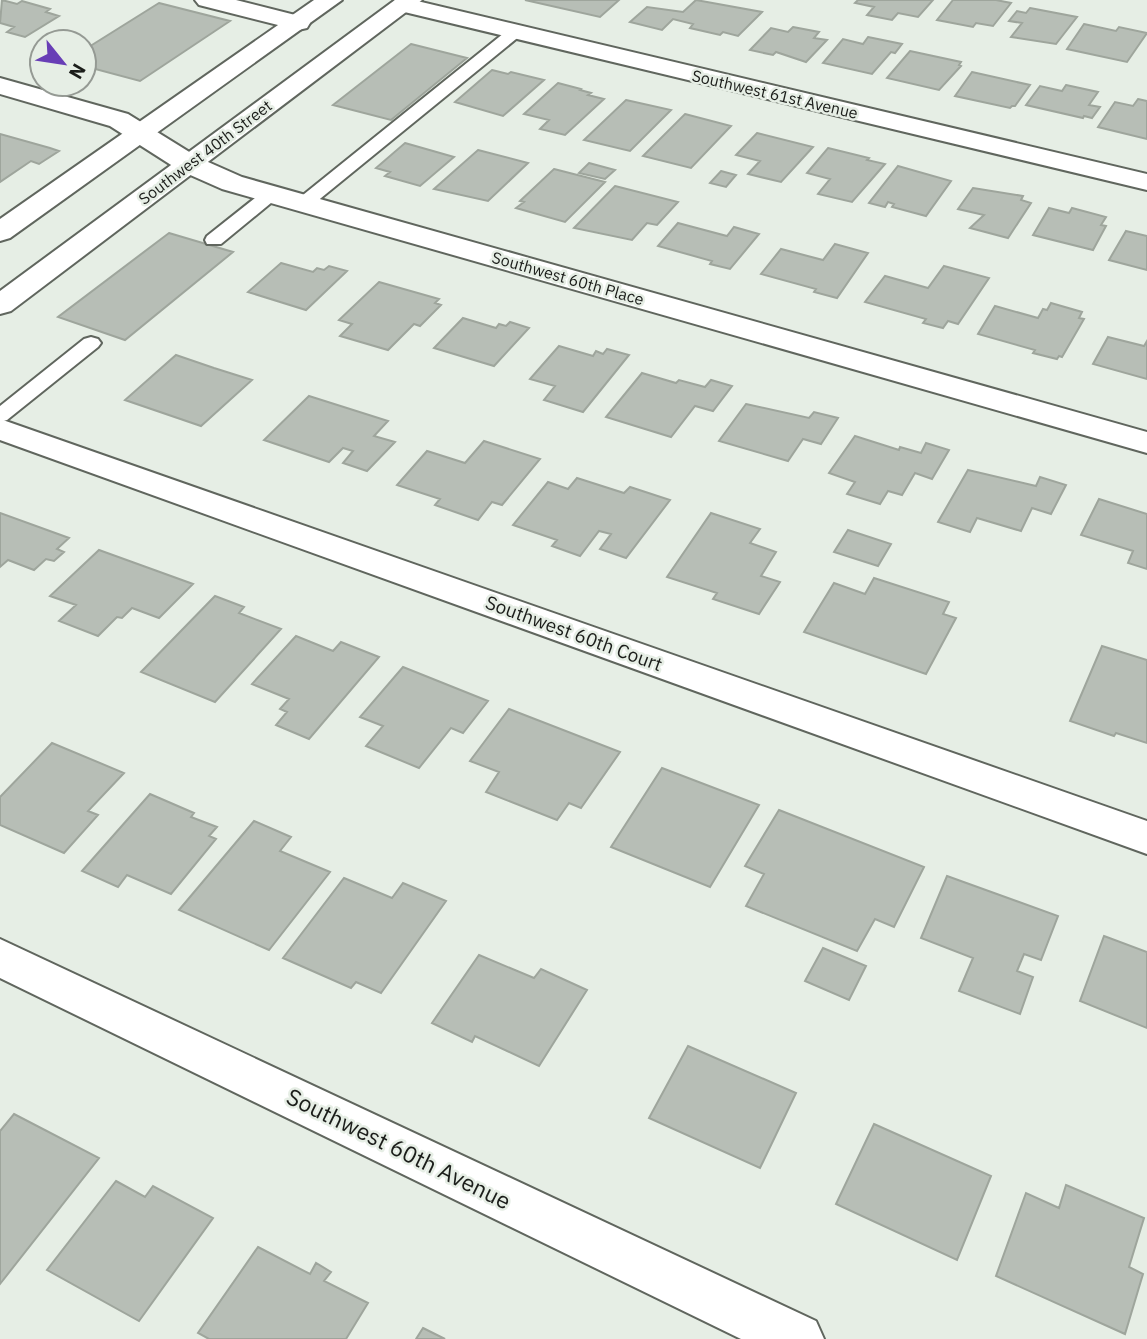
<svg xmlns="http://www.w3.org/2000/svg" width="1147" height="1339" viewBox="0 0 1147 1339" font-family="'IBM Plex Sans',sans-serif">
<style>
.building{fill:#b7beb6;stroke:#9ea59c;stroke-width:2}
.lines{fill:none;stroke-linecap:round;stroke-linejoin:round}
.lane-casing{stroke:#60665e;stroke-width:4}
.street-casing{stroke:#60665e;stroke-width:4}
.primary-casing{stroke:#60665e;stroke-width:4}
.lane{fill:#fff;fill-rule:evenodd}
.street{fill:#fff;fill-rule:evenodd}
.primary{fill:#fff;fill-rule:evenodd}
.labels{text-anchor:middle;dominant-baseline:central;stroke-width:5;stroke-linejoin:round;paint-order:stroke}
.far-street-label{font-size:16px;fill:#1b1d1a;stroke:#e6eee5}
.street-label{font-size:19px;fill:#1b1d1a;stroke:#e6eee5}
.near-street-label{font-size:23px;fill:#1b1d1a;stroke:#e6eee5}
</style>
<rect width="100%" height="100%" fill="#e6eee5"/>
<path class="building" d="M2 0 17 4 22 1 50 9 46 12 59 16 25 37 7 32 14 27 0 23Z
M525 0H619L600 17Z
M696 0 762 12 738 36 723 32 720 35 690 28 693 24 673 19 662 30 630 22 647 7 683 12Z
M858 0H933L918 17 898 13 892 20 867 15 874 7 855 3Z
M953 0H996L1011 3 993 26 976 23 973 27 937 20Z
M159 3 230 21 140 81 84 66V50Z
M1030 8 1077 17 1056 44 1011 37 1022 23 1009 21 1017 11 1026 13Z
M1084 24 1116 31 1119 27 1147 33 1127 62 1067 49Z
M793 27 819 32 814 38 827 40 806 62 776 52 773 55 750 50 771 28 788 32Z
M868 37 902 44 895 53 891 52 872 74 823 63 843 39 863 44Z
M411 44 467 58 391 120 333 105Z
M910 51 961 62 959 65 961 66 939 90 887 78Z
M492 70 508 74 511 72 544 80 503 116 455 102Z
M972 72 1030 85 1015 106H1012L1010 108 955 96Z
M558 83 581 89 580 90 591 93 588 95 604 99 565 135 540 129 549 120 524 114Z
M1066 85 1098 92 1089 105 1100 107 1092 118 1084 116 1083 118 1026 105 1040 86 1062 91Z
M1138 99 1147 101V139L1098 127 1115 102 1133 106Z
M626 100 671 110 630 151 584 140Z
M685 114 731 126 691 168 643 156Z
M757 133 813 147 781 182 748 174 760 161 736 155Z
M0 134 50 148 59 151 39 164 31 161 0 182Z
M405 143 454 157 420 186 385 176 390 172 376 168Z
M828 148 869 158 867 160 885 164 852 202 818 194 830 179 807 173Z
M478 150 528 163 488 201 434 189Z
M589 163 615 170 605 179 579 173Z
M898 166 951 181 926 216 892 207 894 204 888 202 885 207 869 203Z
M554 169 605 182 565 222 516 208 524 202 520 201Z
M721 171 736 175 726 187 710 183Z
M615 186 678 202 657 225 647 223 632 240 574 228Z
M973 188 1023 196 1021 200 1031 203 1008 238 970 228 984 215 958 209Z
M1049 208 1069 213 1072 208 1106 217 1101 225 1106 226 1093 250 1033 235Z
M678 223 727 236 734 227 759 234 730 269 710 264 712 261 658 246Z
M1126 231 1147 236V270L1109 260Z
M169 233 233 252 125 340 58 317Z
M835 244 868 253 837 298 814 292 816 289 761 274 781 249 823 260Z
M281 263 313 272 317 268 324 270 329 266 347 271 306 310 248 292Z
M944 266 989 278 958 324 948 321 943 328 923 323 926 319 865 302 885 276 928 288Z
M379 282 439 299 435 303 441 305 420 326 414 324 388 350 340 336 352 324 339 320Z
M1051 303 1082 312 1079 318 1084 319 1062 357 1059 356 1057 359 1033 353 1035 350 978 334 995 306 1038 318 1043 309 1047 310Z
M463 318 496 328 499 324 506 326 510 322 529 328 494 366 434 348Z
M1108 337 1144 346 1147 341V379L1093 364Z
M559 346 593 356 596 351 603 354 607 349 629 355 583 412 544 400 555 386 530 379Z
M176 355 214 368 252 380 201 426 125 400Z
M642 373 676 383 679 380 705 387 711 380 732 386 713 411 695 406 671 437 606 417Z
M309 396 388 421 374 436 395 442 367 471 343 463 353 451 343 448 329 462 264 440Z
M746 404 809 418 814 412 838 418 821 444 803 439 788 461 719 441Z
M855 436 899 450 900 447 921 453 926 443 949 450 932 479 915 473 902 495 888 491 880 504 847 494 855 482 829 473Z
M484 441 540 459 502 505 492 502 478 520 435 505 440 499 397 485 427 451 465 463Z
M968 470 1036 486 1040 477 1066 485 1051 514 1032 508 1021 531 977 518 970 532 938 522Z
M577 478 624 493 630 487 670 500 626 558 600 549 611 534 599 531 580 556 552 546 557 540 513 525 548 482 568 489Z
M1099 499 1147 514V569L1128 563 1133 551 1081 535Z
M0 513 69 538 57 549 64 552 54 561 46 559 34 570 8 560 0 567Z
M711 513 760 529 750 543 776 552 761 576 780 582 759 614 713 599 717 593 667 577Z
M848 530 891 544 878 566 834 552Z
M99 550 193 584 159 618 132 608 122 618 117 617 98 636 59 621 76 605 50 596Z
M874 578 949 602 943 614 956 618 926 674 804 632 834 583 865 594Z
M215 596 244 607 239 613 281 629 215 702 141 672Z
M296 636 333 651 341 642 379 657 309 739 276 725 287 712 280 709 289 699 252 684Z
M1102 646 1147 660V743L1116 733 1114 736 1070 721Z
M403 667 488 701 463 733 451 728 419 768 366 746 383 726 360 717Z
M509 709 620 752 581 808 569 803 557 820 486 792 499 772 470 761Z
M52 743 124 773 88 811 98 815 64 853 0 825V797Z
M662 768 759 805 710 887 611 847Z
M150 794 194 813 191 817 217 827 209 836 216 839 171 894 127 875 118 887 82 871Z
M779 810 924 867 894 927 875 919 857 951 746 906 764 874 745 866Z
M254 821 291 837 280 851 330 872 269 950 179 910Z
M947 876 1058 916 1041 960 1024 954 1017 971 1033 977 1020 1014 959 991 973 958 921 938Z
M344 878 392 898 403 883 446 901 381 993 356 982 351 988 283 958Z
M1104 936 1147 952V1028L1080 1001Z
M823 948 866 966 849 1000 805 981Z
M479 955 534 978 541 969 587 990 539 1066 475 1036 472 1042 432 1023Z
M688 1046 796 1093 760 1168 649 1118Z
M14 1114 99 1158 0 1284V1131Z
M874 1124 991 1176 957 1260 836 1204Z
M116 1181 145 1197 153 1186 213 1218 139 1321 47 1270Z
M1066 1185 1144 1218 1129 1267 1143 1274 1125 1334 996 1276 1026 1193 1059 1208Z
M258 1247 310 1274 316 1263 331 1272 324 1281 368 1303 346 1339H209L198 1333Z
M423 1328 445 1339H416Z"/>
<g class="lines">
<g class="lane-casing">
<path id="lane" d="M515 27 521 29 523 32 521 35 310 207H298L295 203 298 199 509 29Z
M271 189 280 194 277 198 221 244H207L205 240 207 236 265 190Z
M91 337 98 339 101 343 98 347 7 420 0 422V406L84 339Z"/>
</g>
<g class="street-casing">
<path id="street" d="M195 0H236L307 18 310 23 307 28 298 30 199 5Z
M395 0H413L1147 174V190L396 10 392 5Z
M0 78 128 114 199 158 242 177 1147 432V453L222 189 179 170 110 126 0 94Z
M0 419 1147 821V854L0 440Z
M0 939 816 1321 824 1339H741L0 978Z"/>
</g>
<g class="primary-casing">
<path id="primary" d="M314 0H342L10 238 0 241V219Z
M395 0H422L11 311 0 314V291Z"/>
</g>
<use href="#lane" class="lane"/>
<use href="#street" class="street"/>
<use href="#primary" class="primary"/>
</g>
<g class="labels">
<g class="far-street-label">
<text transform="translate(775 94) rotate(13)">Southwest 61st Avenue</text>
<text transform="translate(205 152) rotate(-37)">Southwest 40th Street</text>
<text transform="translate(568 278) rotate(16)">Southwest 60th Place</text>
</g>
<g class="street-label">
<text transform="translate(574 633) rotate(20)">Southwest 60th Court</text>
</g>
<g class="near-street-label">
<text transform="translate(399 1148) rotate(26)">Southwest 60th Avenue</text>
</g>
</g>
<g transform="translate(63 63) rotate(120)"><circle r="33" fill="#e6eee5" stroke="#959a94" stroke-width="2"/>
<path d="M0-5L12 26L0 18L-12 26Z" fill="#683eb6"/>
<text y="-10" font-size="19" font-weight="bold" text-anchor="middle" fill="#1b1d1a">N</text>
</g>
</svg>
